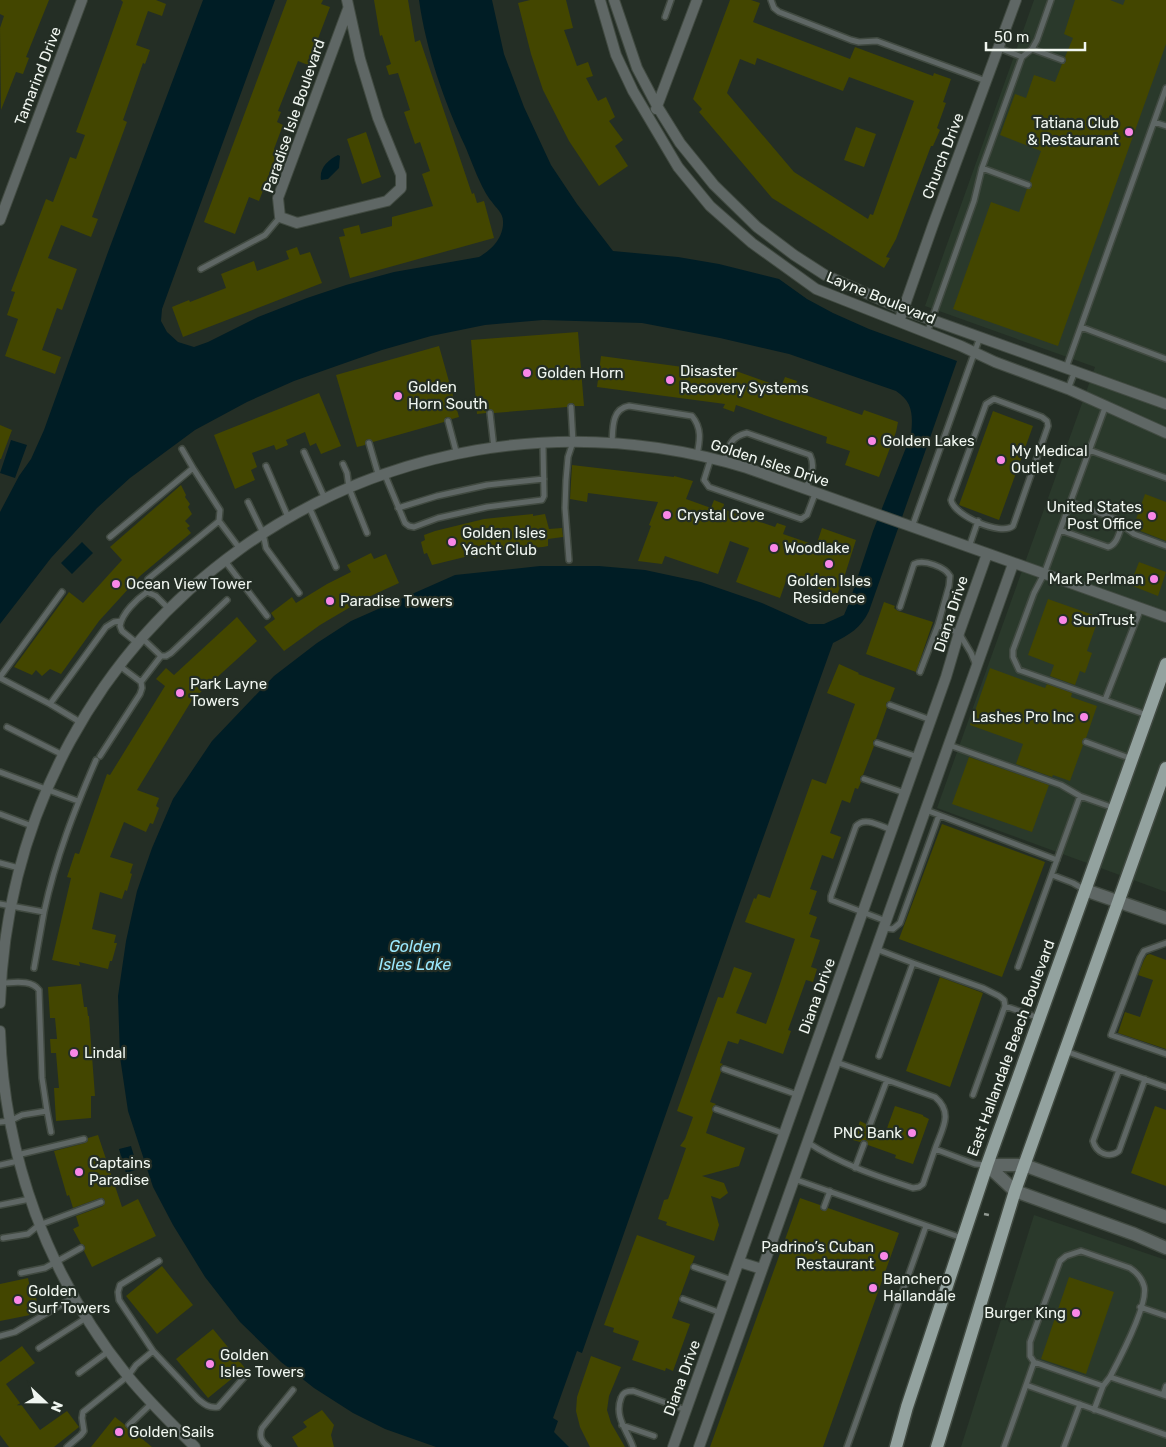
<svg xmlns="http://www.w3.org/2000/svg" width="1166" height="1447" viewBox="0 0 1166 1447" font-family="Rubik,sans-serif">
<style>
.built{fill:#2a392b}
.water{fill:#001d25}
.building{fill:#434600;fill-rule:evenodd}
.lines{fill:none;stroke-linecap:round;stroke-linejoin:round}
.service-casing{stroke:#414a41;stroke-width:8}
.minor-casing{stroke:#414a41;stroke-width:12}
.tertiary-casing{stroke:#414a41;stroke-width:15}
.primary-casing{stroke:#414a41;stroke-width:15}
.path{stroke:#919992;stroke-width:2.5;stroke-dasharray:5 2.5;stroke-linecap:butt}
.service{stroke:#5f6765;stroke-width:5}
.minor{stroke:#5f6765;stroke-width:10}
.tertiary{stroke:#5f6765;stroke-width:12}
.primary{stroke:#93a29f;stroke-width:12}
.poi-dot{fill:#f987e8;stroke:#242e25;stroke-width:2}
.labels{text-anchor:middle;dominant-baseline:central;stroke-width:4.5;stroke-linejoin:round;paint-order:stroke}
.street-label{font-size:15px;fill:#f0f6f0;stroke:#242e25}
.poi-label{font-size:15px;fill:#f0f6f0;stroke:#242e25;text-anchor:start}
.water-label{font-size:16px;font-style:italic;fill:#9be8fd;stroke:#242e25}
</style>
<rect width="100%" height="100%" fill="#242e25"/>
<path class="built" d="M1034 0H1166V892L937 808 1095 367 925 306Z
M1034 1215 1166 1260V1447H961Z"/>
<path class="water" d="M203 0H275L162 309 161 321 167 332 178 342 194 347 208 342 258 317 307 298 346 285 394 272 479 257C492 250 504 237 503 221 503 213 496 208 492 202 481 189 472 162 465 146 444 101 426 50 419 0H492L504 54 524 107 551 165 577 204 613 251 678 257 719 264 779 279 807 299 833 313 869 329 957 361 869 611C861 628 849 635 833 643L742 897 582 1353 577 1351 553 1418 558 1421 554 1432 569 1447H436L385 1429 353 1413 314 1388 281 1362 240 1322 205 1277 173 1225 153 1187 128 1111 120 1057 118 996 126 941 137 891 152 848 173 799 212 741 274 676 317 643 351 621 455 575 540 566H599L645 570 701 582 762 603 809 624H824L844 615 849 603 873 531 911 435C913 415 913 402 896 391L789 354 720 338 642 323 543 320 485 325 431 336 382 350 294 381 247 402 195 430 130 478 97 508 51 558 0 624V512L19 476 31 459 44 430 108 252Z
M338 155 340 156 339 168 328 179 321 180C319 168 328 160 338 155Z
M11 440 27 445 15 478 0 473Z
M82 542 93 553 72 574 61 563Z
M131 1146 138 1169 126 1173 119 1149Z"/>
<path class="building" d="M0 0H49L26 57 29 58 23 74 16 72 1 110 0 28 4 16 0 14Z
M121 0H156L166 4 162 16 148 11 136 45 150 50 145 64 143 63 123 120 127 122 92 217 98 219 91 237 61 225 48 258 77 269 62 310 57 308 42 350 61 357 55 374 5 356 18 319 7 315 15 292 11 291 46 199 53 202 70 157 76 159 85 135 76 132 106 50 123 2Z
M287 0H323L321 4 330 7 308 65 298 61 278 111 281 112 277 122 283 125 274 149 278 151 259 201 249 197 235 234 204 222Z
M374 0H408L415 42 420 40 472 194 474 193 477 203 484 201 494 238 350 278 339 237 345 236 343 229 359 225 361 234 392 226V217L433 206 422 174 430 171 420 142 415 144 404 112 410 110 398 73 389 75 386 66 391 64 382 35 380 36Z
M530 0H566L573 28 564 30 577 66 588 62 593 76 586 78 598 101 606 97 615 117 609 121 623 140 615 146 628 166 599 186 569 141 543 90 531 54 518 3Z
M730 0H751L760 3 753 22 850 59 855 47 933 76 934 73 951 79 943 102 946 103 937 128 940 130 933 146H931L896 239 886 257 890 258 884 268 772 198 699 112 702 109 693 99ZM757 58 843 91 849 77 914 101 873 215 870 214 868 219 794 172 727 93 740 59 755 65Z
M1075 0H1110L1123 5 1125 0H1166V44L1058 346 953 309 991 202 1019 212 1027 189 1032 187 1030 181 1041 151 1000 135 1015 94 1026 98 1034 75 1055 82 1062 64 1066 62 1065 57 1073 38 1064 34Z
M856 127 876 134 864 167 844 160Z
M366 132 381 177 362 184 347 139Z
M297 247 300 255 310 252 322 283 183 337 172 307 189 300 190 302 226 288 221 274 254 261 257 271 289 259 286 251Z
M578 332 584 406H575L573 403H570L567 407 494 413 490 409 487 410 486 413 477 414 471 340Z
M439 346 459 417 452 419 446 417 444 422 373 442 368 439 366 440 365 445 357 447 336 375Z
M601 356 735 374 736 371 781 387 785 377 797 381 794 391 862 415 864 410 898 422 896 432 879 477 845 465 850 451 826 443 827 437 736 405 734 412 723 408 725 404 597 387Z
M319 393 341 446 321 454 316 443 310 446 305 432 286 440 288 445 276 450 274 445 252 453 257 467 251 470 255 480 235 489 214 435Z
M993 411 1033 426 999 520 959 505Z
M0 425 12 430 1 459H0Z
M572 465 674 477V476L693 481 686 499 711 508 714 500 724 504 723 509 775 527 777 523 786 526 783 534 815 545V543H817L822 528 856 540 841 587H840L837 595 787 578 780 598 736 582 749 548 730 541 718 574 665 556 662 564 638 561 651 526 649 525 658 502 588 493 587 502 570 499Z
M181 485 186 495 185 497 190 504 188 507 192 514 185 521 190 526 187 528 191 533 140 576 99 621 61 674 50 669 42 676 36 670 32 675 14 667 69 592 83 603 122 560 110 547Z
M1145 494 1166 502V541L1133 528Z
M533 514V516L545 514 549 529 562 528 563 537 548 539V546L543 547 499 550 474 558 473 555 432 565 427 553 424 554 421 542 425 540 424 535 435 531 484 519Z
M371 553 374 559 386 554 399 583 364 599 320 625 284 651 264 627 275 619 271 613 292 597 296 603 327 584 351 572 347 565Z
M1139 562 1166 572 1158 596 1130 585Z
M1048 599 1099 617 1087 651 1092 653 1085 673 1080 671 1075 685 1050 676 1054 665 1028 655Z
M884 602 895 606 894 608 898 611 933 622 916 672 866 654Z
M237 617 257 641 192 700 137 790 159 798 156 806 159 808 153 824 150 823 146 832 124 822 110 857 133 864 130 873 132 874 127 891 125 890 122 899 100 892 92 929 116 935 114 943H117L112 961H110L108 969 79 962 80 966 52 960 71 878 67 877 75 853 79 854 107 774 110 775 165 686 156 679 166 668 174 675Z
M839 664 859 673 858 674 895 688 890 701 886 703 887 708 876 739 873 741 874 746 863 775 860 777 861 782 858 789 855 788 850 803 842 800 830 833 841 837 833 859 822 855 810 889 817 891 809 914 817 917 810 937 820 940 811 967 817 969 813 982 806 980 788 1030 791 1031 783 1054 740 1039 738 1044 728 1041 720 1063 723 1064 720 1067 721 1072 710 1102 716 1104 712 1108 713 1112 706 1133 745 1148 739 1166 702 1176 724 1183 728 1193 720 1199 711 1196 719 1225 714 1241 666 1225 667 1222 658 1219 664 1200 668 1199 686 1148 680 1146 685 1139 693 1117 677 1111 718 997 723 998 734 967 752 973 736 1013 766 1024 779 987 795 939 745 922 754 898 756 899 758 894 770 898 812 779 826 784 855 704 827 693Z
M990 668 1045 688 1047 684 1072 693 1071 697 1097 706 1086 738 1082 741 1083 745 1070 781 1053 775 1052 777 1016 764 1023 744 970 725Z
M969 757 1049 785 1032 832 952 804Z
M942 824 1045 862 1002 977 899 939Z
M1150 954 1166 960V1049L1118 1033 1125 1012 1140 1017 1153 980 1138 975 1144 960 1147 955Z
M940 977 983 993 950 1087 906 1071Z
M81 984 84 1007H87L88 1016H89L95 1096H91V1118L56 1121 54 1088H59L56 1053H51L50 1039H57L55 1018H50L48 987Z
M895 1106 923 1115V1116L929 1119 913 1164 895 1158 896 1155 868 1145 866 1140H863L860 1142 853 1140 860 1121 866 1124V1127L869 1129 874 1127 886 1131Z
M1155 1106 1166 1110V1186L1131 1173Z
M98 1135 122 1207 138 1199 156 1236 92 1267 84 1251 85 1246 81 1244 73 1229 79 1226 76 1216 103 1206 105 1201 103 1198H100L73 1208 69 1195 67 1196 54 1151 85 1143 88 1141V1138Z
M800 1198 820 1205V1209L823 1211 828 1208 899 1233 823 1447H710Z
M637 1235 695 1256 672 1318 690 1324 673 1371 666 1368 665 1371 632 1360 639 1341 613 1332 614 1328 604 1325Z
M162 1266 193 1305 157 1334 126 1296Z
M1069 1277 1114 1292 1086 1374 1041 1359Z
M28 1278 31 1292 35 1291 38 1308 34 1309 35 1314 0 1321V1284Z
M213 1329 245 1368 208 1398 176 1359Z
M22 1346 35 1363 6 1384 40 1430 67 1411 79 1427 54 1447H9L0 1435V1362Z
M591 1356 621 1367 609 1396 607 1410 611 1423 625 1447H590L580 1427 576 1411 577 1397Z
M322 1410 334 1425 331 1435 334 1447H298L292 1437 307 1427 303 1422Z
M115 1417 125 1425 126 1428 130 1429 152 1447H91Z"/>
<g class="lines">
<g class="service-casing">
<path id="service" d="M771 0 774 8 779 12 851 40 859 42 877 41 986 81
M665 17 671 0
M1032 49 1062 60
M1022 57 1032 49 1037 40 1051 0
M1154 122 1166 126
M982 168 1028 185
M201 269 265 235 280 217
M1081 327 1166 359
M927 333 974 201 982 168 1022 57 999 48
M1066 368 1166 88
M1068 389 1075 371
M994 399 1042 417 1047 421 1048 426 1013 526C1001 536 954 516 951 500L986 404Z
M1106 405 1044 574 1034 593 1013 650V657L1019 670 1147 715
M490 413 494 448
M448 421 457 455
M369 443 379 477
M612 443C613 429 611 409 629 406L692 416C702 428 700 440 697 455
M1089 450 1166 478
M304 452 325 499
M710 461 704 480 709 487 801 519 807 515 815 494
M724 461C729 446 730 437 747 433L810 455C816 467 810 477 806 488
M343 464 347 473 349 488 367 533
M266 466 288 517
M193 468 220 510 219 521 240 549
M385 475 405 523 409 526 414 527 438 518 487 507 542 500 544 496 543 445
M248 502 263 533 266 548 299 593
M398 508 437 496 487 485 544 479
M310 509 336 567
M1122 525 1134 534 1166 546
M912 527 980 337
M1060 530 1108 547C1117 545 1119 533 1122 525L1118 520 1070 502
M110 537 193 468 182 449
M969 547 978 521
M569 560 565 508 566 480 568 457 573 442 571 407
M225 561 267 616
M147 592 146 584 148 579 219 521
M900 607 914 564C924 559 945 567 950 576L949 586 938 625
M142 638 161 656H166L171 653 227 600
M137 643 122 631 120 626C122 613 137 599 147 592L156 596 169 609
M920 672 938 625 959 633 971 653 976 665
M0 677 62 592
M0 678 50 704
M141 682 161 656
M1105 700 1141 608
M890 705 931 720
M80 722 50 704 106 627 114 622 121 621
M7 727 63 755
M1086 742 1132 759
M877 743 918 757
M949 745 1061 785 1080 796 1114 808
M100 756 140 694 142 688 141 682 121 667
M0 772 78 801
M864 779 905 793
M926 810 1057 860
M0 814 32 826
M0 863 19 868
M1052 875 1073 883 1085 890
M0 904 44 912 34 968
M44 912C56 857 74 811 96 760
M886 921 831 900V896L856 826C865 816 880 826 892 830
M884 928 893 929 900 923 939 815
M1166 943 1144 951 1140 958 1111 1035 1166 1054
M0 945H4
M876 949 913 963 879 1056
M913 963 983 988 999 996 1004 1000 1005 1006 973 1095
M1018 967 1080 796
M1005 1006 1039 1018
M1065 1051 1166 1087
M836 1062 935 1097C954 1113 942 1129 935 1149L975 1164 986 1165
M724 1069 798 1095
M1119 1070 1093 1141C1096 1153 1109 1159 1119 1151L1145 1079
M716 1109 785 1134
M47 1111 51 1132
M0 1122 10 1121 22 1115 47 1111 42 1078 39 990C31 979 13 983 1 983
M870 1125 887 1080
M807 1142C840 1164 876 1176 913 1188L919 1187 923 1184 935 1149
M17 1155 84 1139
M0 1165 18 1161
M855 1168 864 1144
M794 1179 962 1238
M0 1205 30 1199
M824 1207 830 1191
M3 1238 28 1234 39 1225 101 1202
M159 1261 120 1285 118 1292 119 1300 153 1351 198 1399C205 1405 209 1408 218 1407L247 1374
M694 1267 732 1280
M21 1273 45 1268 81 1248
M683 1299 721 1313
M1140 1307 1166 1316
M0 1336 15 1332 74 1297
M39 1348 86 1318
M1034 1362 1103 1386 1094 1410
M79 1373 109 1351
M1026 1385 1034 1362 1030 1356V1342L1060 1261 1066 1256 1081 1251 1130 1268C1136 1272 1142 1279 1144 1286 1149 1303 1119 1360 1110 1377
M1103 1386 1110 1377 1166 1396
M1163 1395 1166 1386
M129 1425 152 1403
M622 1425 654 1436
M67 1447 81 1435 84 1431 82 1418 83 1412 128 1376 136 1365 153 1351
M268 1447C261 1441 259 1436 262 1428L293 1390
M633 1447C627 1430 614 1417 621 1398 623 1392 627 1391 633 1391L686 1410
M847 1447 926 1226
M1004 1447 1026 1385 1166 1435
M1064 1447 1080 1404"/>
</g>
<g class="minor-casing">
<path id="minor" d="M347 0 360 59 378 118 401 175V188L387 201 297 223 280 217 278 198 348 9
M600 0 616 55 633 91 678 167 710 206 752 243 816 289 961 346 995 362 1068 389 1166 433
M614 0 637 68 657 106 680 143 714 185 757 227 794 255 825 275 904 310 1166 404
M656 109 697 0
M0 220 82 0
M901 316 933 225 1016 0
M0 1003C13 618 378 356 747 468L1166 617
M0 1031C4 1157 48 1277 127 1375 148 1401 172 1424 195 1447
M739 1262 762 1269
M673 1447 946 677 959 633 987 554
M699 1447 1013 564"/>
</g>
<g class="tertiary-casing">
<path id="tertiary" d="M1085 890 1166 918
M987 1165 1015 1191 1134 1234 1166 1248
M987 1165H1024L1166 1217"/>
</g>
<g class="primary-casing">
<path id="primary" d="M896 1447 907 1407 987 1165 1166 664
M937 1447 1015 1191 1166 768"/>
</g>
<path class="path" d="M984 1214 989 1215"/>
<use href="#service" class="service"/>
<use href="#minor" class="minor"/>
<use href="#tertiary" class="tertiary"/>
<use href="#primary" class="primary"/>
</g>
<g class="poi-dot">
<circle cx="1129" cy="132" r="5"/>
<circle cx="527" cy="373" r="5"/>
<circle cx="670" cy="380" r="5"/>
<circle cx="398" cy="396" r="5"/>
<circle cx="872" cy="441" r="5"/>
<circle cx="1001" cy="460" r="5"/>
<circle cx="667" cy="515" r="5"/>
<circle cx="1152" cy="516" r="5"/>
<circle cx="452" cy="542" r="5"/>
<circle cx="774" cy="548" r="5"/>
<circle cx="829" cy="564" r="5"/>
<circle cx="1154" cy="579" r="5"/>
<circle cx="116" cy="584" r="5"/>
<circle cx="330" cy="601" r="5"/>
<circle cx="1063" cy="620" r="5"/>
<circle cx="180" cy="693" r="5"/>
<circle cx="1084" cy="717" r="5"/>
<circle cx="74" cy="1053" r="5"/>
<circle cx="912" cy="1133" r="5"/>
<circle cx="79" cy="1172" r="5"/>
<circle cx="884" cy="1256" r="5"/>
<circle cx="873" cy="1288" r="5"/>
<circle cx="18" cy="1300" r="5"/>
<circle cx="1076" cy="1313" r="5"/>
<circle cx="210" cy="1364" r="5"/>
<circle cx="119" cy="1432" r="5"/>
</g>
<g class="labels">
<g class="street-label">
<text transform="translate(38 76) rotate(-69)">Tamarind Drive</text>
<text transform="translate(294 116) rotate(-71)">Paradise Isle Boulevard</text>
<text transform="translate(943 156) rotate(-69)">Church Drive</text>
<text transform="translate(881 298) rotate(22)">Layne Boulevard</text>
<text transform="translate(770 463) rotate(18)">Golden Isles Drive</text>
<text transform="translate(951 614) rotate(-72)">Diana Drive</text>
<text transform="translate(817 996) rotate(-70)">Diana Drive</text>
<text transform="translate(1011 1048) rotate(-70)">East Hallandale Beach Boulevard</text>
<text transform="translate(682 1378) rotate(-70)">Diana Drive</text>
</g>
<g class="poi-label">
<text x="1119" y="123" text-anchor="end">Tatiana Club<tspan x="1119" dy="17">&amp; Restaurant</tspan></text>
<text x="680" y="371">Disaster<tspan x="680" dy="17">Recovery Systems</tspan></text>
<text x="537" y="373">Golden Horn</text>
<text x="408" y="387">Golden<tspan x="408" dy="17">Horn South</tspan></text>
<text x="882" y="441">Golden Lakes</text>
<text x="1011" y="451">My Medical<tspan x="1011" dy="17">Outlet</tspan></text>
<text x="1142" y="507" text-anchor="end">United States<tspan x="1142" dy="17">Post Office</tspan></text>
<text x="677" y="515">Crystal Cove</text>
<text x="462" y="533">Golden Isles<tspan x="462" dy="17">Yacht Club</tspan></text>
<text x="784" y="548">Woodlake</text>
<text x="1144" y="579" text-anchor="end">Mark Perlman</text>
<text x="829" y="581" text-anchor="middle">Golden Isles<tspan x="829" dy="17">Residence</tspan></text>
<text x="126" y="584">Ocean View Tower</text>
<text x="340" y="601">Paradise Towers</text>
<text x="1073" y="620">SunTrust</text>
<text x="190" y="684">Park Layne<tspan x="190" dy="17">Towers</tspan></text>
<text x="1074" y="717" text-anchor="end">Lashes Pro Inc</text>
<text x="84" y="1053">Lindal</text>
<text x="902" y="1133" text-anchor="end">PNC Bank</text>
<text x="89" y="1163">Captains<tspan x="89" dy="17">Paradise</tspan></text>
<text x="874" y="1247" text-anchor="end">Padrino’s Cuban<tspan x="874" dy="17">Restaurant</tspan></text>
<text x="883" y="1279">Banchero<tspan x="883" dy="17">Hallandale</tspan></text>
<text x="28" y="1291">Golden<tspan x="28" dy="17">Surf Towers</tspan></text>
<text x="1066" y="1313" text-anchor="end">Burger King</text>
<text x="220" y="1355">Golden<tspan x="220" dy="17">Isles Towers</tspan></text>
<text x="129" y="1432">Golden Sails</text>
</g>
<g class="water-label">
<text x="415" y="946">Golden<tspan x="415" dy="18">Isles Lake</tspan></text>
</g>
</g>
<g transform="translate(45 1402) rotate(112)" stroke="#242e25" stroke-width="4" paint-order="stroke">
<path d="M0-4L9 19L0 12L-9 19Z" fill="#f0f6f0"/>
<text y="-8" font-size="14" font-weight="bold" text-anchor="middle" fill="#f0f6f0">N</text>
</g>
<path d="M986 42v8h99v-8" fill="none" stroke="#f0f6f0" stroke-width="2.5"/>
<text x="994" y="42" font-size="15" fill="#f0f6f0" stroke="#242e25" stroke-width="4" paint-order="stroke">50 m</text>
</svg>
